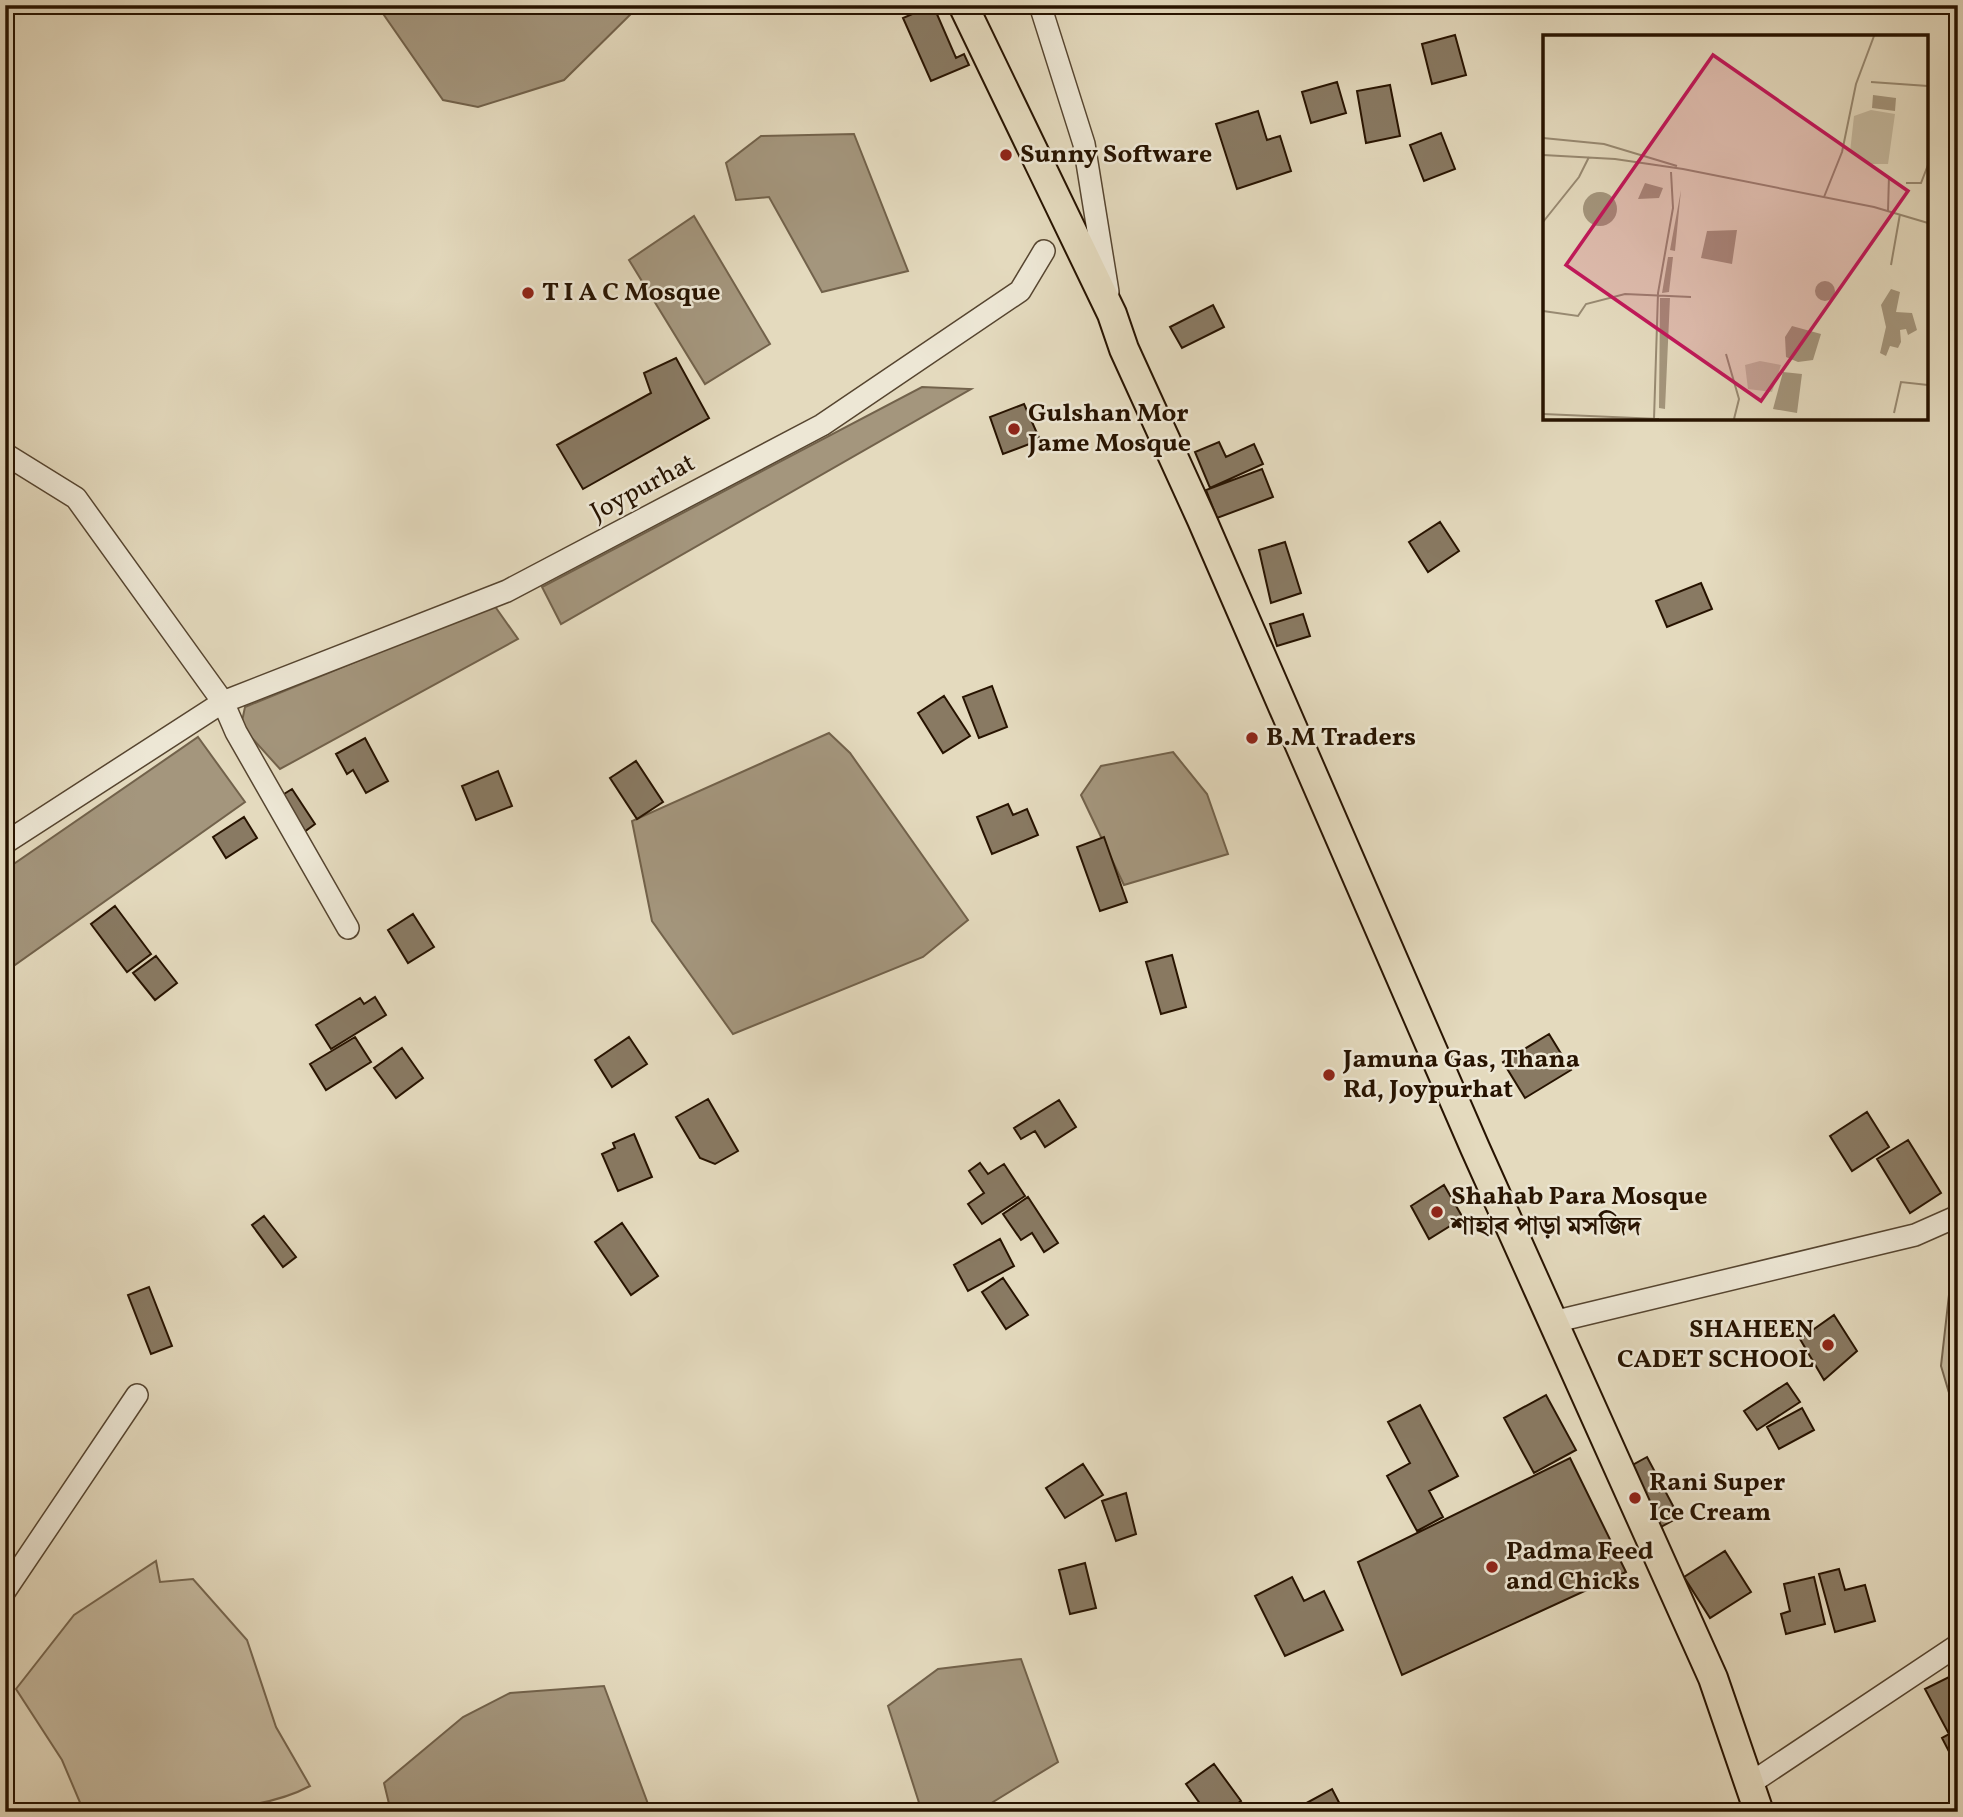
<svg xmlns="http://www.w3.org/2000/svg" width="1963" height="1817" viewBox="0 0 1963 1817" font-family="Vollkorn,'Noto Serif Bengali',serif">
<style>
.green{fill:#c4b89e;stroke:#76664f;stroke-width:2}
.water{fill:#a4967d;stroke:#72624b;stroke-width:2}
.building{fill:#897a63;stroke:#271300;stroke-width:2}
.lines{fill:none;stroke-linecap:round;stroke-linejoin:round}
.minor-casing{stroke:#564530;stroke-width:24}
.major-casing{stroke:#271300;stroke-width:32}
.minor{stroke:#ede7d5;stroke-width:21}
.major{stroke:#e4dabe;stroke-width:28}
.poi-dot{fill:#8f2418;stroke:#ede7d5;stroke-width:2.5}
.labels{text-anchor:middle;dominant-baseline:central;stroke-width:5;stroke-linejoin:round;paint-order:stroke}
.poi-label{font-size:26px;font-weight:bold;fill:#271300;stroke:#ede7d5;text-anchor:start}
.street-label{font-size:26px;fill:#271300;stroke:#ede7d5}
.inset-road{fill:none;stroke:#988a72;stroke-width:2}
.view{fill:#c2185b;fill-opacity:0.15;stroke:#c2185b;stroke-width:3.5}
.inset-edge{fill:none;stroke:#271300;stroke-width:3.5}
</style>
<rect width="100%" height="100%" fill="#e4dabe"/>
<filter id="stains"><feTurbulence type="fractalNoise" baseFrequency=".00286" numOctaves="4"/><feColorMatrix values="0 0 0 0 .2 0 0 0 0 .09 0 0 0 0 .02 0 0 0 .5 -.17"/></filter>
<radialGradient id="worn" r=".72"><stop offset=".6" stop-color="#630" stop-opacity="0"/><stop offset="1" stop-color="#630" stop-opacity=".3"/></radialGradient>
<path class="green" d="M1958 1279V1423L1941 1366 1950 1286Z
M156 1561 160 1582 193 1579 247 1640 276 1727 310 1786C253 1817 153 1812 84 1812L62 1760 16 1689 74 1615Z"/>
<path class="water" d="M377 5H640L564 80 478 107 443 100Z
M854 134 908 271 822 292 769 197 736 200 726 163 761 136Z
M694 216 770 344 705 384 629 260Z
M922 387 971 389 561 624 542 587Z
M494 605 518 639 280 769 241 726 245 707Z
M829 733 850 753 968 920 923 957 733 1034 652 921 632 821Z
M198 737 245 802 5 972V870Z
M1173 752 1207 794 1228 854 1124 885 1081 795 1101 766Z
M1021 1659 1058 1762 980 1810 922 1812 888 1706 938 1669Z
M604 1686 651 1812H391L384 1783 463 1717 510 1693Z"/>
<path class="building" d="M933 5 956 58 964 54 969 65 931 81 903 18Z
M1455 35 1466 75 1432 84 1422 44Z
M1337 82 1346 113 1311 123 1302 92Z
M1390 85 1400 136 1366 143 1357 91Z
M1258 111 1267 140 1280 136 1291 171 1237 189 1216 124Z
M1441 133 1455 169 1424 181 1410 145Z
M1213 305 1224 327 1182 348 1170 327Z
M676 358 709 418 583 489 557 445 651 393 644 373Z
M1024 404 1040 440 1003 454 990 417Z
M1219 442 1226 457 1254 444 1263 464 1210 488 1195 452Z
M1262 469 1273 497 1217 518 1206 490Z
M1440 522 1459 551 1428 572 1409 542Z
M1285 542 1301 593 1271 603 1259 550Z
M1701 583 1712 609 1667 627 1656 601Z
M1303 614 1310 636 1277 646 1270 624Z
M992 686 1007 727 979 738 963 697Z
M944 696 970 736 943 753 918 713Z
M365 738 388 781 366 793 353 770 347 774 336 754Z
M636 761 663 802 637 819 610 778Z
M498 771 512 806 476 820 462 786Z
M292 789 315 824 300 835 276 799Z
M1008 804 1013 815 1027 809 1038 835 992 854 977 817Z
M244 817 257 838 226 858 213 837Z
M1104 837 1127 902 1100 911 1077 847Z
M115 906 151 954 127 972 91 924Z
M413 914 434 947 408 963 388 930Z
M1172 955 1186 1007 1161 1014 1146 962Z
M156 956 177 983 155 1000 133 973Z
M375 997 386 1015 331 1049 316 1025 360 998 364 1004Z
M1549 1034 1571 1070 1525 1098 1503 1062Z
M355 1037 371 1062 326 1090 310 1064Z
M629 1037 647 1064 612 1087 595 1060Z
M402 1048 423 1078 396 1098 374 1068Z
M708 1099 738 1151 715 1164 700 1158 676 1117Z
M1059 1100 1076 1127 1045 1147 1035 1131 1021 1139 1014 1128Z
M1867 1112 1889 1147 1852 1171 1830 1136Z
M634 1134 652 1177 618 1191 602 1154 615 1148 613 1143Z
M1908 1140 1941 1193 1910 1213 1877 1159Z
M980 1163 988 1174 1004 1164 1025 1196 982 1224 968 1204 984 1193 969 1171Z
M1444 1185 1463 1218 1429 1239 1411 1206Z
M1028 1197 1058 1243 1044 1252 1032 1233 1021 1240 1003 1214Z
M264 1216 296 1257 283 1267 252 1225Z
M622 1223 658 1276 631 1295 595 1242Z
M1000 1239 1014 1266 968 1291 954 1265Z
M1003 1278 1028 1315 1006 1329 982 1292Z
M149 1287 172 1346 151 1354 128 1295Z
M1834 1315 1857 1351 1824 1380 1800 1339Z
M1787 1383 1800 1402 1757 1430 1744 1411Z
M1546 1395 1576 1450 1534 1473 1504 1418Z
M1420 1405 1458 1476 1429 1491 1443 1517 1417 1531 1387 1476 1410 1463 1388 1422Z
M1802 1408 1814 1430 1779 1449 1767 1427Z
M1647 1457 1679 1517 1661 1527 1629 1467Z
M1570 1458 1626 1572 1402 1675 1358 1562Z
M1083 1464 1103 1495 1065 1518 1046 1488Z
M1126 1493 1136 1534 1116 1541 1102 1501Z
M1725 1551 1751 1592 1710 1618 1684 1577Z
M1085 1563 1096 1608 1070 1614 1059 1570Z
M1839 1569 1845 1590 1865 1585 1875 1621 1835 1632 1819 1574Z
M1292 1577 1304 1601 1324 1591 1343 1630 1285 1656 1255 1596Z
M1814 1577 1825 1624 1786 1634 1781 1614 1790 1611 1784 1584Z
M1957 1673 1958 1675V1769L1942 1738 1949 1734 1925 1689Z
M1214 1764 1241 1801 1226 1812H1206L1186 1784Z
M1332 1789 1344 1812H1290Z
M1265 1804 1270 1812H1253Z"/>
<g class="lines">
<g class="minor-casing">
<path id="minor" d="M1040 5 1084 144 1108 292
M5 454 76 498 223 702 236 732 348 928
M5 843 223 702 507 591 822 425 1020 291 1044 251
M1553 1322 1915 1235 1958 1216
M5 1591 137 1395
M1748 1785 1958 1645"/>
</g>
<g class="major-casing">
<path id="major" d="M963 5 1112 314 1124 349 1202 520 1475 1148 1713 1678 1759 1812"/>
</g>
<use href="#minor" class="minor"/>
<use href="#major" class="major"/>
</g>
<g class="poi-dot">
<circle cx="1006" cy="155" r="7"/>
<circle cx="528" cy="293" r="7"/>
<circle cx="1014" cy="429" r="7"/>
<circle cx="1252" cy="738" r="7"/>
<circle cx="1329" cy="1075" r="7"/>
<circle cx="1437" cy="1212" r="7"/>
<circle cx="1828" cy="1345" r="7"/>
<circle cx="1635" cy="1498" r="7"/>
<circle cx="1492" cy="1567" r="7"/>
</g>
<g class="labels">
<g class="poi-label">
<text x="1020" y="155">Sunny Software</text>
<text x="542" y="293">T I A C Mosque</text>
<text x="1028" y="414">Gulshan Mor<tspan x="1028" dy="30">Jame Mosque</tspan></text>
<text x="1266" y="738">B.M Traders</text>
<text x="1343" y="1060">Jamuna Gas, Thana<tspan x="1343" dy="30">Rd, Joypurhat</tspan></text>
<text x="1451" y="1197">Shahab Para Mosque<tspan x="1451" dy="30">শাহাব পাড়া মসজিদ</tspan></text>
<text x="1814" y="1330" text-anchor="end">SHAHEEN<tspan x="1814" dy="30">CADET SCHOOL</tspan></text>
<text x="1649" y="1483">Rani Super<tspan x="1649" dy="30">Ice Cream</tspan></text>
<text x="1506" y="1552">Padma Feed<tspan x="1506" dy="30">and Chicks</tspan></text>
</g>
<g class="street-label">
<text transform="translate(643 488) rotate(-28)">Joypurhat</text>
</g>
</g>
<g transform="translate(1543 35)">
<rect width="385" height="385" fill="#e4dabe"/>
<path d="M328 75 352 79 345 129H326L307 117 311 81ZM217 326 238 330 229 357 205 354 202 330Z" fill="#c4b89e"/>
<path d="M330 60 353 63 352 76 329 73ZM102 148 120 153 116 163 95 164ZM138 155 132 216 127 215ZM40 174a17 17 0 1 1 34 0a17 17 0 1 1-34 0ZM194 195 189 229 158 223 164 196ZM125 222H130L126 257 119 258ZM272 256a10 10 0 1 1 20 0a10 10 0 1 1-20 0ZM348 254 357 257 353 277 369 278 374 295 365 300 363 294 357 295 358 307 355 313 347 311 343 321 337 318 343 292 338 270ZM117 263H127L122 374 116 373ZM249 291 278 299 270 325 255 327 243 322 242 302ZM240 337 259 339 254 378 230 374Z" fill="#a4967d"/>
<path class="inset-road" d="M328 47 385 51M0 103 61 109 134 131M0 120 72 124 140 134 331 172 385 188M363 148H378L385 130M281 162 299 117 313 49 331 1M345 176 346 141M0 187 36 142 46 122M348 230 357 179M0 276 35 281 43 269 82 259 148 262M183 319 196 364 191 384M351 378 358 347 385 350M0 379 116 384M111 384 115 258 130 173 128 137"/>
<path class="view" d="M170 20 365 156 218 366 23 230Z"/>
<rect width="385" height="385" class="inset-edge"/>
</g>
<rect width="1963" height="1817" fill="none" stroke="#e4dabe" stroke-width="28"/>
<rect x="7" y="7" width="1949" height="1803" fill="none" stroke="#271300" stroke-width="3.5"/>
<rect x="14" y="14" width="1935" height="1789" fill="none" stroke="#271300" stroke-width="2"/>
<rect width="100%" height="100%" filter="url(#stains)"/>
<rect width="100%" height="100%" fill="url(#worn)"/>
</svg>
